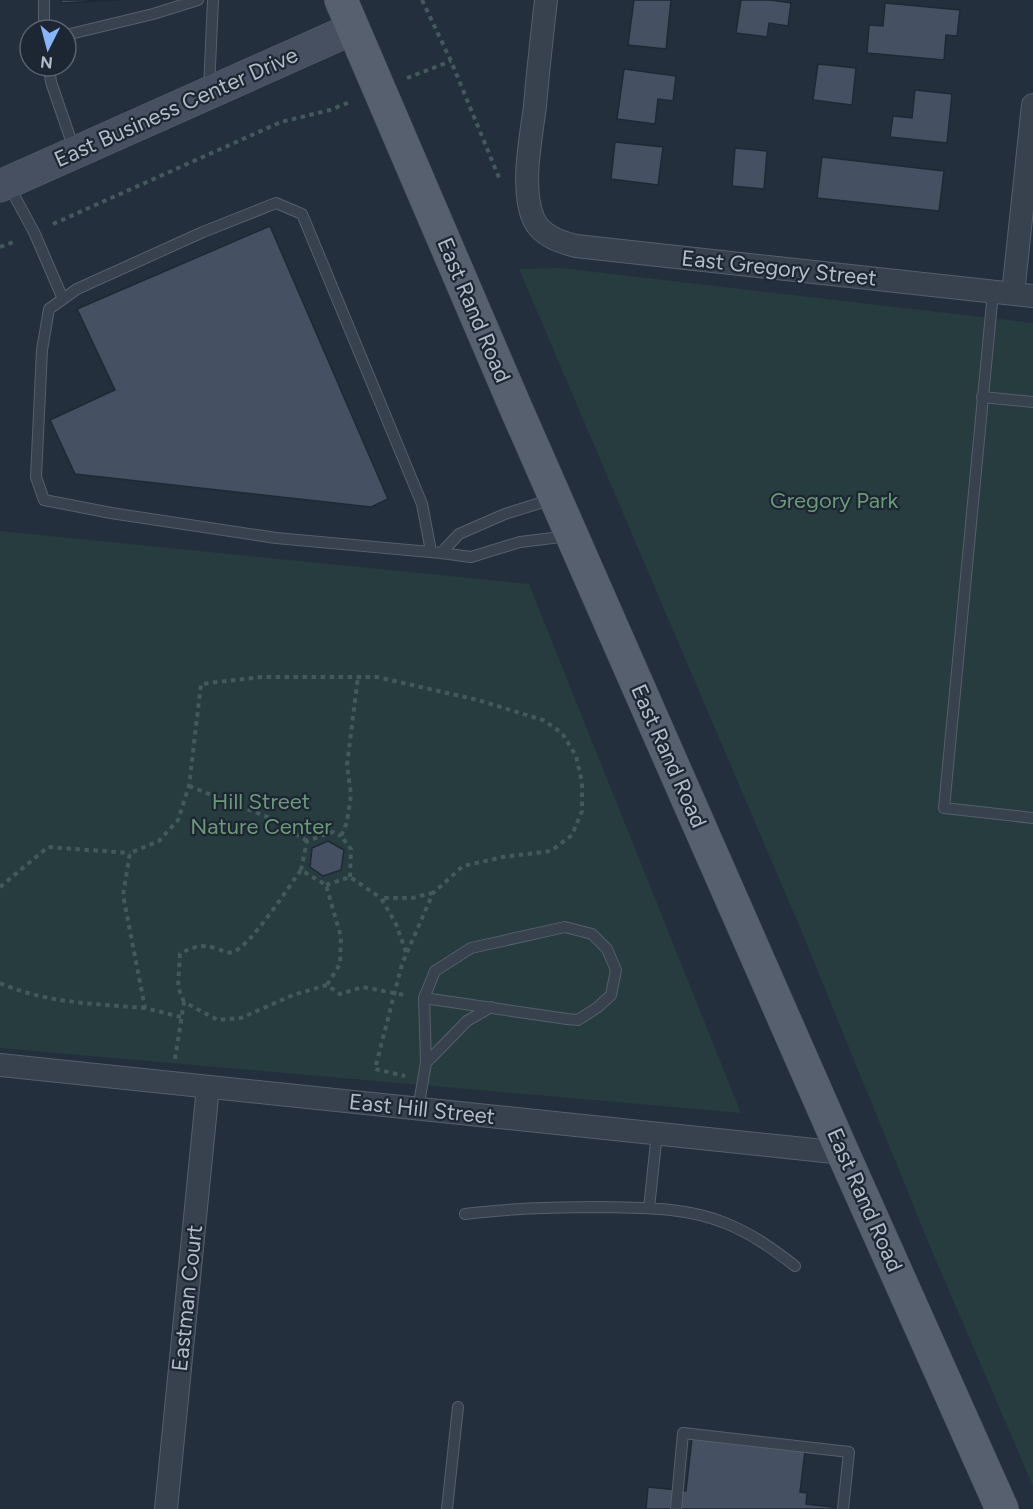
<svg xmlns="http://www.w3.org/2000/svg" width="1033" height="1509" viewBox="0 0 1033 1509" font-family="Figtree,sans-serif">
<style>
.green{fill:#263c3f}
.building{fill:#455162;stroke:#1f2835;stroke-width:1.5}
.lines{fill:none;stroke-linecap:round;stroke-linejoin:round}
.lane-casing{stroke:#565f6c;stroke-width:12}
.street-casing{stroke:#565f6c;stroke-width:24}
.secondary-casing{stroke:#565f6c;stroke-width:33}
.primary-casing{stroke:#414a57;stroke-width:34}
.path{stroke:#44595c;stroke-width:4;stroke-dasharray:4.5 4.5;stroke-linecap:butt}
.lane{stroke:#38414e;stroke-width:10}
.street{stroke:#38414e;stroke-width:22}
.secondary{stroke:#465061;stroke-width:32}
.primary{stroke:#56606e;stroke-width:33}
.labels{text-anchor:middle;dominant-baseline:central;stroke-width:4.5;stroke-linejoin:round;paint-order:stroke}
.street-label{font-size:22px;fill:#b4bcc9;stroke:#1d2633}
.park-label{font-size:22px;fill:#6b9a76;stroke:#1d2633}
</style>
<rect width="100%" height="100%" fill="#242f3e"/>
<path class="green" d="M561 268 1033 323V1486L932 1251 801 930 519 269Z
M0 531 529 584 741 1113 0 1048Z"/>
<path class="building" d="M61 0H119L61 3Z
M634 0H671L666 49 628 45Z
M741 0H770L791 3 788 26 769 23 767 37 736 33Z
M885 3 960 10 957 36 946 35 944 60 867 53 869 25 883 26Z
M818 64 856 68 852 105 813 100Z
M624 69 676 76 673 101 658 99 655 124 617 119Z
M915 90 952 94 947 143 890 137 893 116 912 118Z
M615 142 663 147 658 185 611 179Z
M735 148 767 151 764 189 732 186Z
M822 157 944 171 939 211 817 198Z
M270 226 388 499 371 507 75 474 50 420 115 390 77 309Z
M328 841 344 850 341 870 323 876 310 867 312 848Z
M692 1438 805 1451 800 1492 807 1493 806 1504 851 1509H646L648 1487 686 1491Z"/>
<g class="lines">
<g class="lane-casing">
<path id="lane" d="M44 0V30
M66 35 153 14 198 0
M49 66 51 82 74 149
M209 89 213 0
M9 186 34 232 63 299
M993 292 944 808 1033 818
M982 397 1033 402
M553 499 505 514 459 534 441 553 471 557 520 542 569 536
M431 551 422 504 302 214 276 203 203 232 77 289 49 309 42 350 36 477 44 500 111 513 276 538 441 553
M424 998 567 1019 578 1020 598 1007 611 995 616 970 607 949 592 934 565 927 471 948 435 971 424 998 426 1063 467 1021 491 1007
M418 1109 426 1063
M649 1208 657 1133
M465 1214C510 1208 556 1207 602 1207 643 1208 686 1207 725 1223 751 1233 773 1249 795 1266
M447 1509 458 1407
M676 1509 683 1433 849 1452 843 1509"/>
</g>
<g class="street-casing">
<path id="street" d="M546 0C542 35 538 70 535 106 531 138 520 190 534 220 542 236 560 242 576 246L1033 296
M1013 294 1033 105
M0 1065 843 1153
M166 1509 208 1087"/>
</g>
<g class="secondary-casing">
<path id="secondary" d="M0 186 352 29"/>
</g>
<g class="primary-casing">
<path id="primary" d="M341 0 515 406 843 1153 1002 1509"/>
</g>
<path class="path" d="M422 0 451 61 500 180
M407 78 451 61
M53 224 281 122 330 110 350 102
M0 247 16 241
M189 786 270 818 307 841
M301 870 307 841 333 832 341 836
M350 877 351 849 341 836 347 822 351 795 347 765 358 677
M326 885 350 877 381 898
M0 887 48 847 130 853
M406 952 396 924 381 898H412L432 893
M0 983C45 1003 96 1004 145 1008
M184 1002 178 987 180 954C192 947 201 944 215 948 222 950 226 954 233 952 250 947 289 886 301 870L326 885 341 937 340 964 327 985
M181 1017 145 1008 123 895 130 853 159 841 178 820 189 786 201 684 261 677H377L478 700 543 720 562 733 576 756 582 782V811L572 835 551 851 503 857 463 866 433 893 402 964 375 1069 405 1076
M175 1059 184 1002 218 1020 241 1018 293 995 327 985 340 994 363 987 404 995"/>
<use href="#lane" class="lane"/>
<use href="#street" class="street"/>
<use href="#secondary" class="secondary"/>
<use href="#primary" class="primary"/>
</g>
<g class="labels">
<g class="street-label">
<text transform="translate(176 107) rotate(-24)">East Business Center Drive</text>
<text transform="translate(779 268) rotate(6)">East Gregory Street</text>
<text transform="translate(474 310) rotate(67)">East Rand Road</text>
<text transform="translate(669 756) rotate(66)">East Rand Road</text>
<text transform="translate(422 1109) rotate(6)">East Hill Street</text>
<text transform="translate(865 1200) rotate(66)">East Rand Road</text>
<text transform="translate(187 1298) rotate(-84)">Eastman Court</text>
</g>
<g class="park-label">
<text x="834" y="500">Gregory Park</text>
<text x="261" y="801">Hill Street<tspan x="261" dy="25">Nature Center</tspan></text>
</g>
</g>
<g transform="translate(48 48) rotate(186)"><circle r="28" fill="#1d2633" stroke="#59626f" stroke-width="1.5"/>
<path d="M0-4.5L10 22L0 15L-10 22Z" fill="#8ab4f8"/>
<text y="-9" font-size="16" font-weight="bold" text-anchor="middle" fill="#b4bcc9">N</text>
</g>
</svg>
